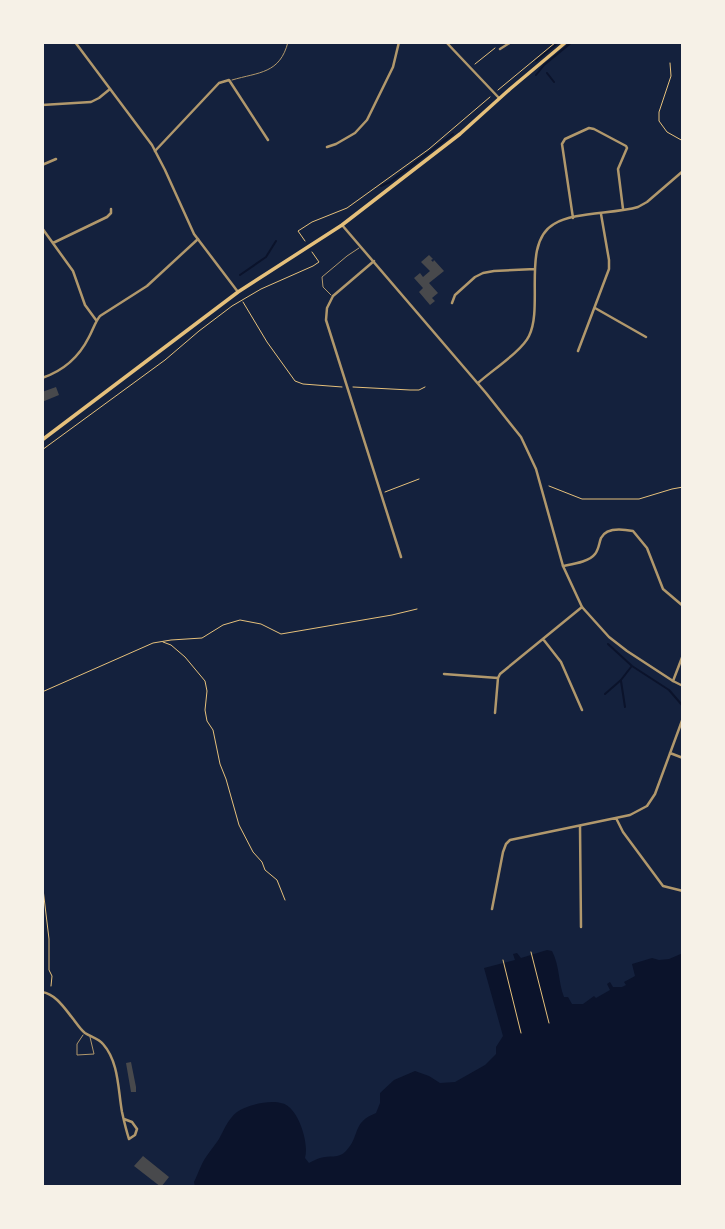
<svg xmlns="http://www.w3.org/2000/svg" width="725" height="1229" viewBox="0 0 725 1229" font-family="'Source Sans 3',sans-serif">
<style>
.water{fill:#0b132b}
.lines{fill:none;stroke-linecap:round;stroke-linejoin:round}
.stream{stroke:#0b132b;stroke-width:2}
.building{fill:#48494c}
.path{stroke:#e5c07b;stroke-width:1}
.service{stroke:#b1986c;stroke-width:1}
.minor{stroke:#b1986c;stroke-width:2.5}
.tertiary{stroke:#b1986c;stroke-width:2.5}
.secondary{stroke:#e5c07b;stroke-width:3.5}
</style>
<rect width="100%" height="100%" fill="#14213d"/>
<path class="water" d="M547 950 552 951C560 966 558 982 564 997H568L572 1004H583L594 996 596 998 610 990 607 984 610 982 613 987H622L626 985 624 982 635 976 632 964 652 958 659 960 669 959 683 953V1187H195L194 1182C198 1174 201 1164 206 1157 210 1151 215 1145 219 1139 224 1130 228 1119 237 1112 248 1104 279 1097 289 1107 300 1116 309 1144 305 1158L309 1163C313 1161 316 1159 320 1158 329 1155 339 1159 346 1151 361 1135 351 1123 376 1113L380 1103V1093L394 1080 415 1071 429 1076 440 1083 455 1082 485 1065 496 1054V1047L503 1036 484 968 515 960 513 954 517 953 521 958Z"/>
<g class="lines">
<path class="stream" d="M536 61 559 42
M547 73 554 82
M536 75 544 65 572 42
M381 186 390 182 453 134
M240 275 266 257 276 241
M608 644 632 666 669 690 682 705
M621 681 625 707
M605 694 621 680 631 667"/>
</g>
<path class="building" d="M429 255 433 259 431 260 433 262 434 260 444 271 429 283 438 293 432 298 435 301 430 305 419 292 423 288 414 278 420 273 423 277 430 271 421 262Z
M56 387 59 395 42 402V392Z
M131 1062 136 1087V1092H131L126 1063Z
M143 1156 169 1177 161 1187 134 1166Z"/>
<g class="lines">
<path class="path" d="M670 63 671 76 659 112V121L667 132 683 141
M475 64 495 48
M498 90 556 42
M305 241 298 231 312 222 347 208 429 149 490 97
M243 302 267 342 295 381 303 384 342 387
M353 387 410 390H419L425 387
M42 450 165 360 199 331 232 306 261 289 313 266 319 262 312 252
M549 486 582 499H639L672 489 683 487
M385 492 419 479
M163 642 171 645 185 657 205 681 207 691 205 710 207 721 213 730 220 764 226 779 239 825 253 852 262 862 265 870 277 880 285 900
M42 692 153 643 171 640 202 638 223 625 240 620 261 624 281 634 392 615 417 609
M42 838 43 889 49 939V970L52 976 51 986
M531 952 549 1023
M503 960 521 1033"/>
<path class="service" d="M232 80C259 72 280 74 288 42
M331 295 323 287 322 277 347 256 359 248
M83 1035 77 1044V1055L94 1054 90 1037"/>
<path class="minor" d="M446 42 499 98
M500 49 511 42
M42 105 91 102 99 98 110 89
M327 147 336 144 355 133 367 120 393 67 399 42
M155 151 219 83 229 80 268 140
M42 165 56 159
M573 218 562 144 565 139 589 128 594 129 626 146 627 148 618 169 623 209
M42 228 73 271 85 305 96 320
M53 243 107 217 111 213V209
M374 261 333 296 327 308 326 320 401 557
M452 303 455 295 475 277 483 273 494 271 535 269
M595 308 646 337
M578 351 609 269V260L601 214
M42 378C63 371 79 357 89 337 93 330 95 322 100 316L147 286 198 239
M478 383C491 371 522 351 529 336 544 306 521 243 554 224 573 212 614 214 638 207L647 202 683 171
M563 566C573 564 589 562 595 554 599 549 599 543 601 538 606 527 623 529 633 531L647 548 663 589 683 606
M543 639 561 662 582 710
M444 674 498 678
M673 681 683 655
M495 713 498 678 500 674 582 607
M670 753 683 758
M616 818 623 832 663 886 683 891
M580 826 581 927
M492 909 503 852 506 844 510 840 630 815 647 806 655 794 683 718
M42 992C56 994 65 1009 74 1020 77 1024 81 1030 85 1033 91 1037 98 1038 103 1044 119 1062 118 1090 122 1112 124 1121 126 1130 129 1139L135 1135 137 1129 132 1122 124 1119"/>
<path class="tertiary" d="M75 42 152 145 165 170 194 234 238 292
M342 225 486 393 521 437 536 469 563 566 582 607 609 637 627 651 673 681 683 686"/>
<path class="secondary" d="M42 440 238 292 342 225 460 134 510 89 566 42"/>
</g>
<rect width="725" height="1229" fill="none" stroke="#f6f1e7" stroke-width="88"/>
</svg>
